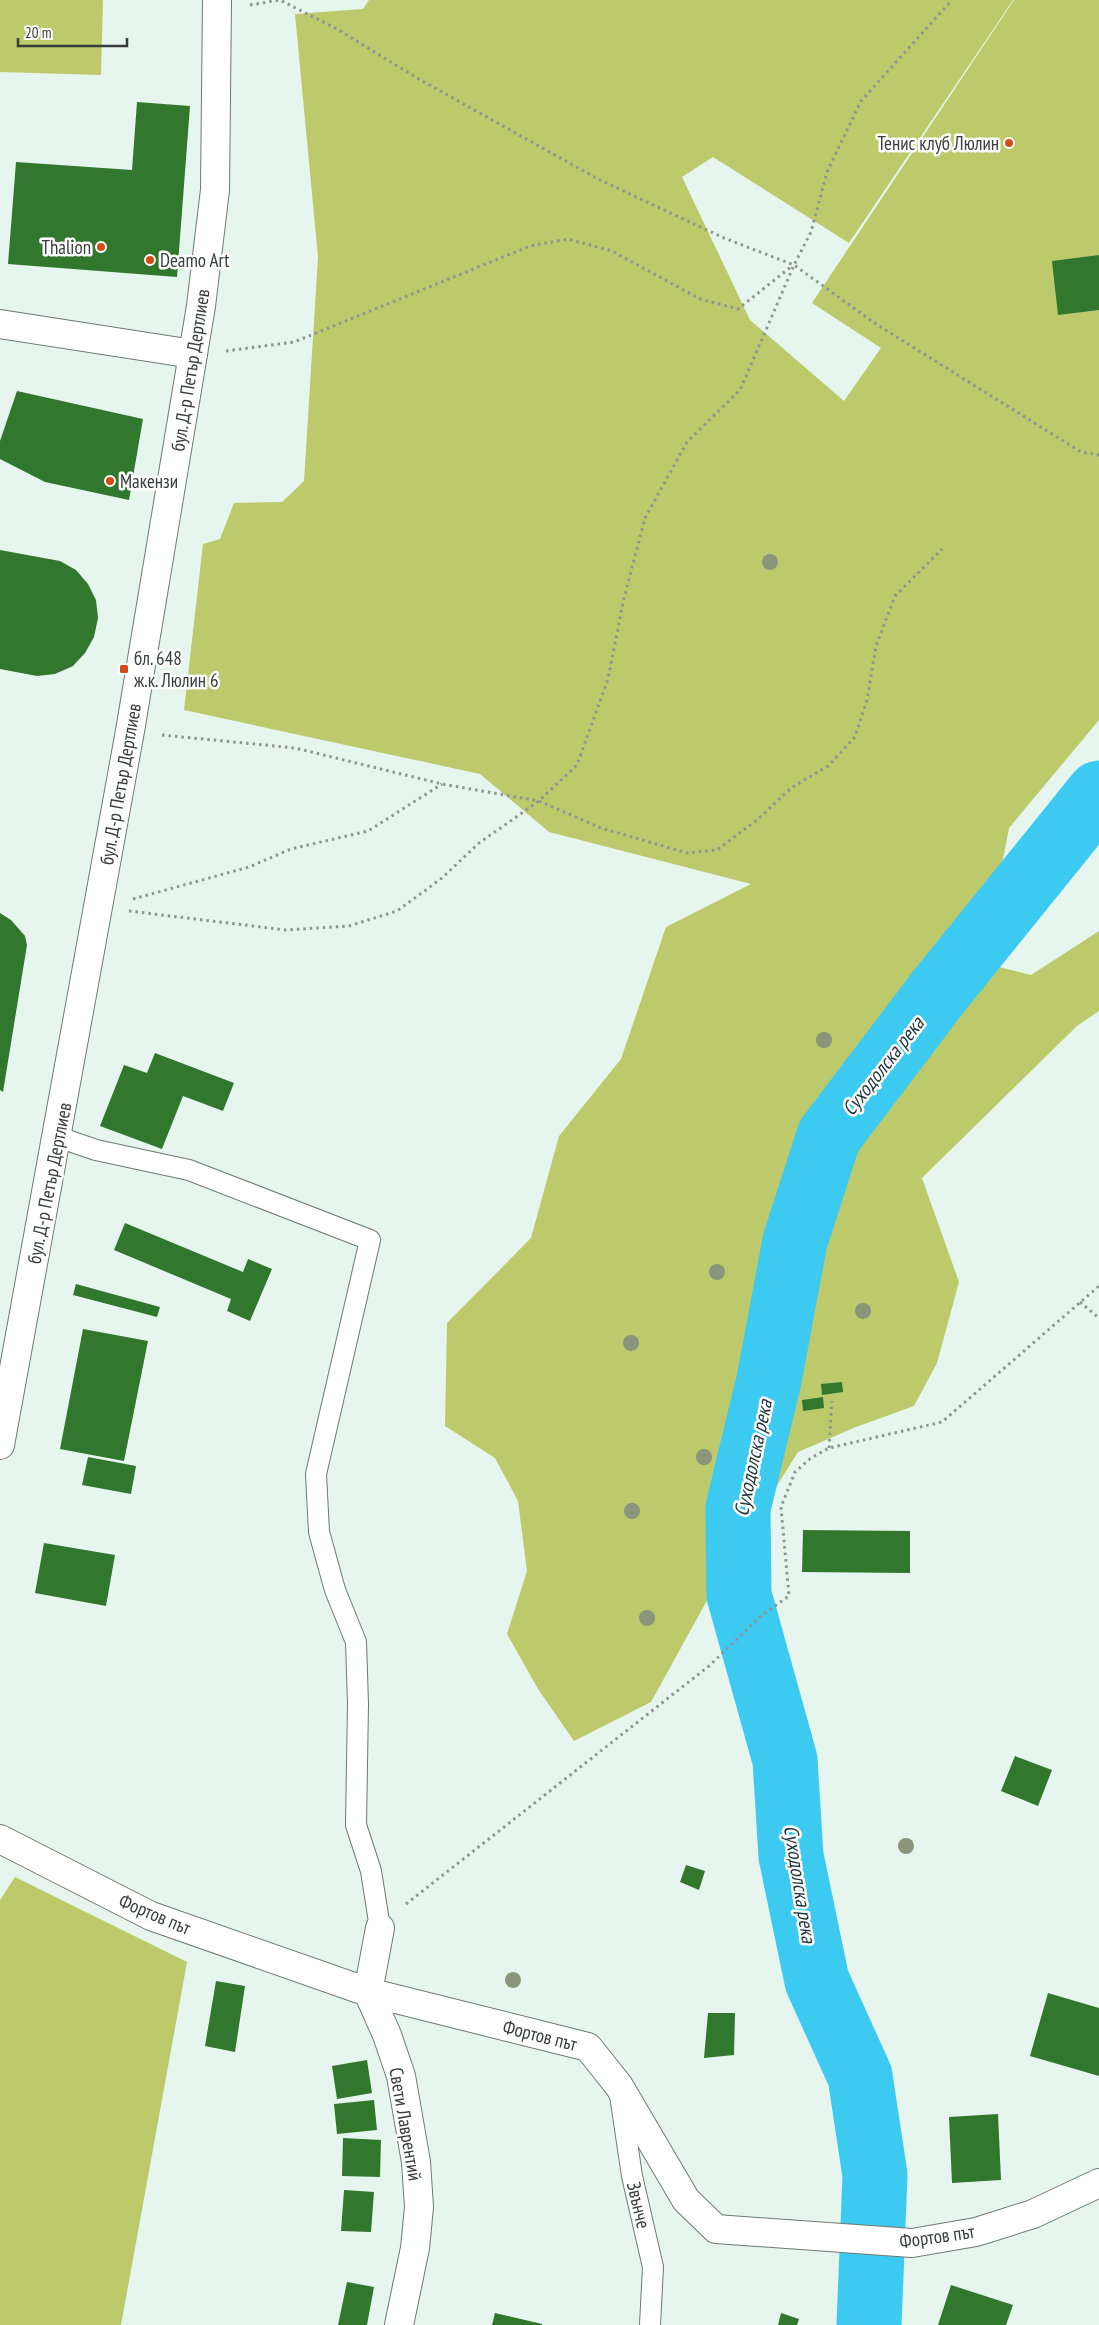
<svg xmlns="http://www.w3.org/2000/svg" width="1099" height="2325" viewBox="0 0 1099 2325" font-family="'PT Sans Narrow',sans-serif">
<style>
.green{fill:#bcca6b}
.lines{fill:none;stroke-linecap:round;stroke-linejoin:round}
.river{stroke:#3dcaf1;stroke-width:65}
.building{fill:#32772e}
.lane-casing{stroke:#6d7a74;stroke-width:22}
.street-casing{stroke:#6d7a74;stroke-width:30}
.secondary-casing{stroke:#6d7a74;stroke-width:30}
.path{stroke:#8c9692;stroke-width:3;stroke-dasharray:2.5 4;stroke-linecap:butt}
.lane{stroke:#fff;stroke-width:20}
.street{stroke:#fff;stroke-width:28}
.secondary{stroke:#fff;stroke-width:28}
.tree{fill:#8b957b}
.poi-dot{fill:#d24b18;stroke:#fefefe;stroke-width:2}
.labels{text-anchor:middle;dominant-baseline:central;stroke-width:5;stroke-linejoin:round;paint-order:stroke}
.poi-label{font-size:19px;fill:#373d3b;stroke:#fefefe;text-anchor:start}
.street-label{font-size:19px;fill:#373d3b;stroke:#fefefe}
.water-label{font-size:20px;font-style:italic;fill:#1b3239;stroke:#fefefe}
</style>
<rect width="100%" height="100%" fill="#e7f5ef"/>
<path class="green" d="M0 0H103L101 75 0 72Z
M369 0H1013L849 243 713 157 682 177 750 320 844 401 881 348 812 303 1014 0H1099V720L1009 828 983 963 1031 975 1099 931V1011L1077 1026 922 1178 959 1282 937 1363 914 1406 856 1427 798 1452 721 1575 651 1702 574 1741 538 1689 507 1634 527 1571 518 1501 495 1458 445 1426 447 1323 531 1238 559 1136 621 1059 666 927 751 884 549 832 480 774 184 710 203 544 220 539 234 503 282 502 304 481 318 257 295 14 363 9Z
M15 1877 187 1962 121 2325H0V1900Z"/>
<g class="lines">
<path class="river" d="M869 2325 875 2175 860 2076 817 1981 791 1856 785 1760 739 1595 738 1508 769 1380 795 1241 829 1136 939 991 1099 793"/>
</g>
<path class="building" d="M137 102 190 106 177 277 8 264 16 162 132 170Z
M1099 255V310L1058 315 1052 261Z
M17 391 143 419 129 500 45 482 0 459V441Z
M0 550 60 561 76 570 88 584 96 600 98 618 94 637 85 653 73 666 55 674 37 676 0 669Z
M0 913 11 920 25 936 27 945 3 1092 0 1090Z
M155 1053 234 1083 223 1111 183 1096 162 1149 100 1126 124 1065 147 1073Z
M125 1223 243 1272 248 1259 272 1269 250 1321 227 1311 231 1299 114 1250Z
M76 1284 160 1307 157 1317 73 1295Z
M83 1329 148 1341 124 1461 60 1449Z
M842 1382 843 1392 822 1395 821 1384Z
M823 1397 824 1408 803 1411 802 1400Z
M88 1457 136 1466 131 1494 82 1485Z
M803 1530 910 1531V1573L802 1572Z
M44 1543 115 1555 106 1606 35 1593Z
M1015 1756 1052 1770 1038 1806 1001 1791Z
M686 1865 705 1871 699 1890 680 1882Z
M216 1981 245 1986 235 2052 205 2046Z
M1048 1993 1099 2008V2076L1030 2056Z
M708 2013H735L734 2055 704 2058Z
M367 2060 372 2093 337 2099 332 2066Z
M374 2100 377 2130 337 2134 334 2104Z
M998 2114 1001 2180 952 2183 949 2117Z
M343 2138 381 2140 380 2177 342 2176Z
M344 2190 374 2192 371 2232 341 2231Z
M347 2282 374 2287 367 2325H338Z
M951 2285 1013 2305 1006 2325H938Z
M495 2313 542 2324V2325H492Z
M781 2313 799 2319 797 2325H778Z"/>
<g class="lines">
<g class="lane-casing">
<path id="lane" d="M58 1137 96 1150 189 1170 370 1240 316 1474 319 1532 335 1590 356 1642 358 1704 356 1825 371 1871 380 1928
M620 2095 632 2176 653 2267 650 2325"/>
</g>
<g class="street-casing">
<path id="street" d="M0 324 193 354
M0 1839 151 1916 368 1992 588 2047 619 2086 686 2200 716 2229 912 2243 976 2232 1033 2214 1099 2183
M380 1928 368 1992 387 2035 401 2076 416 2162 419 2207 415 2248 399 2325"/>
</g>
<g class="secondary-casing">
<path id="secondary" d="M0 1445 130 731 201 306 215 190 217 0"/>
</g>
<path class="path" d="M250 5 280 0 337 29 417 78 598 179 724 238 794 265 876 324 1081 452 1099 455
M226 351 294 342 530 246 568 239 612 251 700 299 738 309 792 266
M162 735 295 748 442 784 539 801 601 828 687 853 717 850 757 820 791 788 828 766 855 737 867 700 876 646 895 596 942 549
M133 899 249 867 291 849 368 831 442 784
M129 911 286 930 349 926 397 911 442 878 479 843 539 801 577 765 608 679 624 598 645 518 687 442 740 390 794 265 811 232 827 172 861 101 952 0
M1080 1302 1099 1318
M829 1448 832 1401
M406 1904 709 1666 762 1615 789 1596 781 1507 795 1472 811 1458 829 1448 942 1422 1099 1286"/>
<use href="#lane" class="lane"/>
<use href="#street" class="street"/>
<use href="#secondary" class="secondary"/>
</g>
<g class="tree">
<circle cx="770" cy="562" r="8"/>
<circle cx="824" cy="1040" r="8"/>
<circle cx="717" cy="1272" r="8"/>
<circle cx="863" cy="1311" r="8"/>
<circle cx="631" cy="1343" r="8"/>
<circle cx="704" cy="1457" r="8"/>
<circle cx="632" cy="1511" r="8"/>
<circle cx="647" cy="1618" r="8"/>
<circle cx="906" cy="1846" r="8"/>
<circle cx="513" cy="1980" r="8"/>
</g>
<g class="poi-dot">
<circle cx="1009" cy="143" r="5"/>
<circle cx="101" cy="247" r="5"/>
<circle cx="150" cy="260" r="5"/>
<circle cx="110" cy="481" r="5"/>
<rect x="119" y="664" width="10" height="10" rx="2.5"/>
</g>
<g class="labels">
<g class="poi-label">
<text x="999" y="143" text-anchor="end">Тенис клуб Люлин</text>
<text x="91" y="247" text-anchor="end">Thalion</text>
<text x="160" y="260">Deamo Art</text>
<text x="120" y="481">Макензи</text>
<text x="134" y="658">бл. 648<tspan x="134" dy="22">ж.к. Люлин 6</tspan></text>
</g>
<g class="street-label">
<text transform="translate(190 370) rotate(-81)">бул. Д-р Петър Дертлиев</text>
<text transform="translate(120 784) rotate(-80)">бул. Д-р Петър Дертлиев</text>
<text transform="translate(49 1183) rotate(-79)">бул. Д-р Петър Дертлиев</text>
<text transform="translate(155 1914) rotate(23)">Фортов път</text>
<text transform="translate(540 2035) rotate(14)">Фортов път</text>
<text transform="translate(406 2124) rotate(80)">Свети Лаврентий</text>
<text transform="translate(639 2205) rotate(77)">Звънче</text>
<text transform="translate(937 2236) rotate(-8)">Фортов път</text>
</g>
<g class="water-label">
<text transform="translate(883 1066) rotate(-52)">Суходолска река</text>
<text transform="translate(753 1458) rotate(-78)">Суходолска река</text>
<text transform="translate(800 1884) rotate(81)">Суходолска река</text>
</g>
</g>
<path d="M18 38v8h109v-8" fill="none" stroke="#373d3b" stroke-width="2.5"/>
<text x="25" y="38" font-size="15" fill="#373d3b" stroke="#fefefe" stroke-width="4" paint-order="stroke">20 m</text>
</svg>
